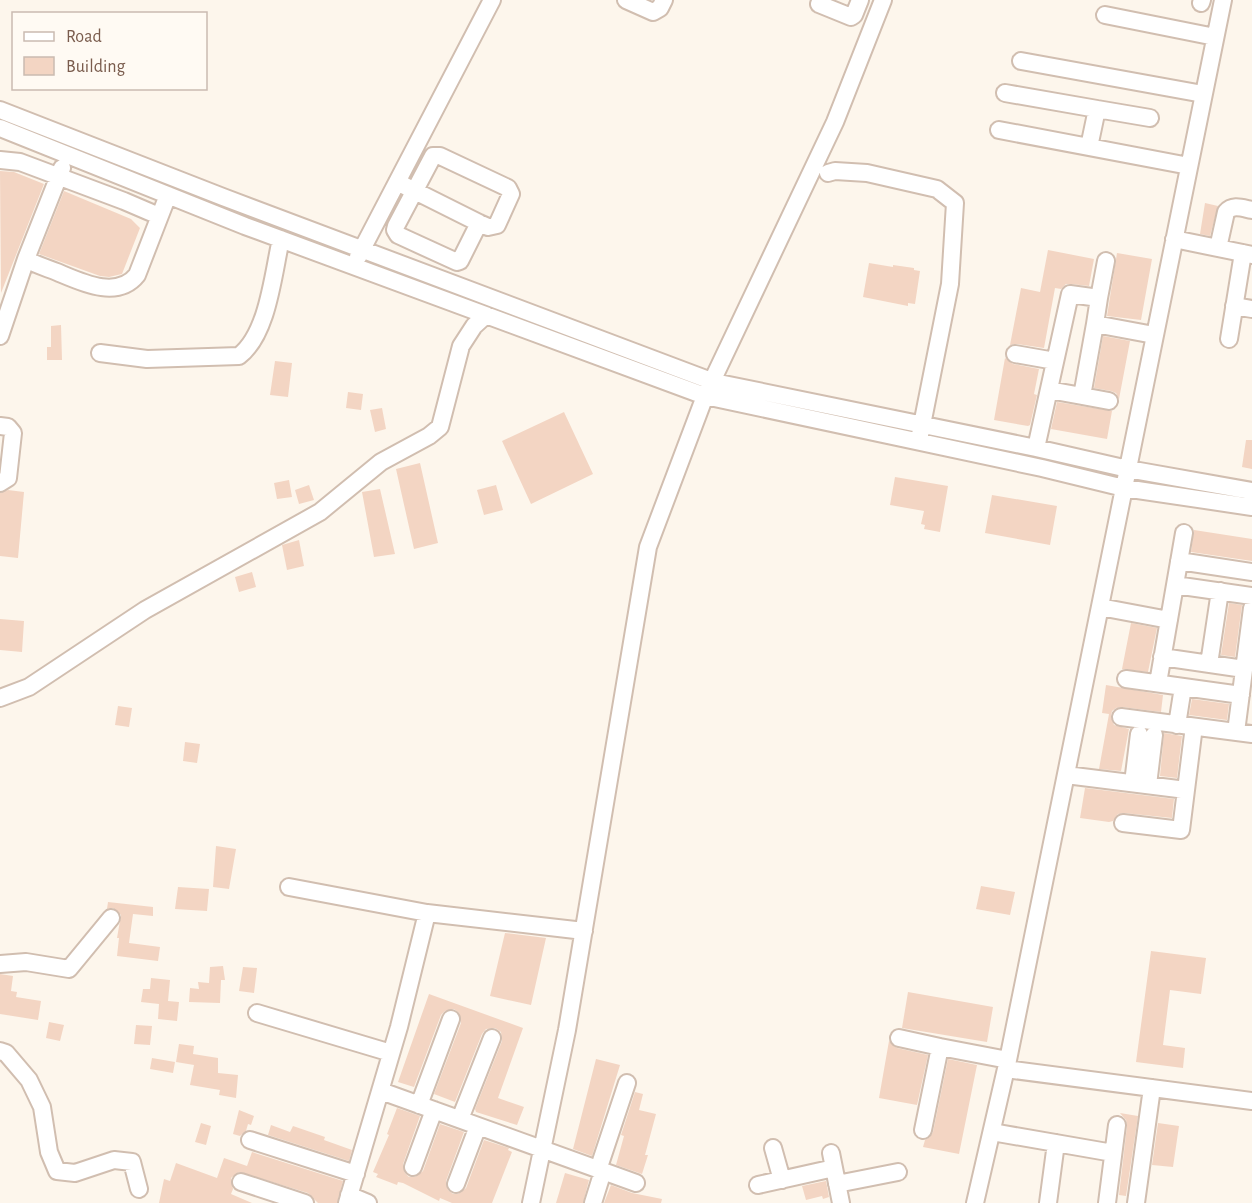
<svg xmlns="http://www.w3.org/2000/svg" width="1252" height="1203" viewBox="0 0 1252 1203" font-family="'Alegreya Sans',sans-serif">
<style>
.building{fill:#f3d5c3}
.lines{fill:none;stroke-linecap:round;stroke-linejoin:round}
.minor-casing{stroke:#d1beb0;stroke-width:20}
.minor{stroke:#fff;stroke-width:16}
</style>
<rect width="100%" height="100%" fill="#fdf6ec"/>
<path class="building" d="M0 171 14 172 44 184 1 293Z
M64 191 131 219 140 228 122 274 109 277 100 276 39 254Z
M1205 203 1218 206 1210 236 1200 234Z
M1048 250 1094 259 1089 286 1071 284H1066L1061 289 1055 288 1044 348 1017 344 1010 345 1021 288 1040 292Z
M1117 253 1152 259 1141 320 1107 316Z
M869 263 893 267V265L914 268V270L920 271 915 304 908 303V306L863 297Z
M61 325 62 360H47V347H51V326Z
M1103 336 1130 341 1119 399 1116 393 1111 391 1094 388Z
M1005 358 1013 364 1039 369 1034 394 1037 395 1030 425 1028 426 994 420Z
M275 361 292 363 288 397 270 395Z
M348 392 363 394 361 410 346 408Z
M1057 402 1112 411 1107 439 1051 429Z
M382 408 386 429 375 432 370 410Z
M564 412 593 474 531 504 502 441Z
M1246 440H1252V469L1242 467Z
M420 463 438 543 414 549 396 469Z
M895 477 948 486 940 532 924 529 925 525 921 524 924 511 890 505Z
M289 480 292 497 277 499 274 483Z
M309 485 314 500 299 504 295 490Z
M496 485 503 510 484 515 477 490Z
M380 489 395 554 374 557 362 492Z
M8 490 24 492 18 558 0 556V493Z
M992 495 1057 506 1050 545 985 533Z
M1194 530 1252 539V561L1191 552Z
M299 540 304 566 287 570 282 545Z
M252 572 256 587 239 592 235 577Z
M1229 603 1242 605 1235 657 1221 655Z
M0 619 24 621 22 652 0 650Z
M1131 623 1157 628 1148 672 1122 669Z
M1106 685 1163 695 1161 712 1122 707 1116 708 1112 711 1111 716 1114 725 1129 729 1121 771 1099 769 1109 714 1102 713Z
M1192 699 1229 704 1227 720 1189 715Z
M118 706 132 708 129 727 115 725Z
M1164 733 1182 736 1177 778 1160 776Z
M185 742 200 744 197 763 183 761Z
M1085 788 1174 799 1172 818 1124 813 1118 814 1113 821 1109 822 1080 818Z
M216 846 236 849 229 889 213 887Z
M981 886 1015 892 1010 915 976 909Z
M178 887 209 889 207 911 175 909Z
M108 902 153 907V916L133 914 129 943 160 947 158 961 117 956 119 938H117L121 915 113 908 107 909Z
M505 933 546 938 531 1005 490 996Z
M1151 951 1206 958 1201 994 1170 990 1163 1045 1185 1048 1183 1068 1136 1062Z
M223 966 225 980H221L220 1003 189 1002 190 988 199 989 198 982 209 983 210 967Z
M243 967 257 968 254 993 239 991Z
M0 974 13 976 11 991 17 992 16 997 41 1001 38 1020 0 1014Z
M151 978 170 980 168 1001 179 1002 177 1021 158 1019 159 1004 141 1002 143 989H150Z
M908 992 993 1007 987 1042 902 1028Z
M429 994 523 1028 498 1098 524 1107 517 1125 476 1112 475 1109 502 1041 501 1032 495 1028 486 1029 482 1034 455 1102 434 1094 461 1023 459 1013 454 1009 445 1011 441 1015 414 1087 398 1082Z
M49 1022 64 1025 60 1041 46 1038Z
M136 1025 152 1026 150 1045 134 1044Z
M889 1041 897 1048 928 1055 917 1105 879 1098Z
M179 1044 194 1046 193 1054 218 1058V1073L238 1075 236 1098 219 1095 220 1090 190 1085 194 1065 176 1062Z
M152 1058 175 1062 173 1073 150 1069Z
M596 1059 620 1065 592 1156 573 1149Z
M948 1059 977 1065 959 1154 923 1147 925 1140 930 1137 933 1132Z
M635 1092 643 1094 639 1110 656 1114 645 1155H648L642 1174 616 1165 624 1136 621 1135Z
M397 1108 420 1116 403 1164 405 1173 409 1177H415L423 1171 440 1124 464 1132 446 1181 448 1190 453 1194H458L466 1188 484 1140 509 1148 508 1150 512 1152 492 1203H452L440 1198 439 1201 403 1183 398 1182 397 1185 376 1177 378 1174 373 1172 389 1135 387 1134Z
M239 1110 254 1116 251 1125 248 1124 246 1131 240 1136 233 1134Z
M1120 1113 1138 1116 1126 1196 1119 1195 1127 1126 1126 1120Z
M201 1123 211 1126 206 1145 195 1142Z
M1158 1123 1179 1126 1173 1167 1152 1165Z
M271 1125 290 1132 293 1126 325 1137 324 1140 352 1150 349 1161 268 1135Z
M252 1152 343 1181 337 1203H318L308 1193 239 1172 231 1178 233 1189 231 1194 252 1203H159L164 1179 170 1181 176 1163 217 1178 224 1158 247 1166Z
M565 1173 589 1180 583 1203H556Z
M826 1181 829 1197 823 1199 822 1196 806 1200 802 1186Z
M611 1185 632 1193 662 1199 661 1203H604Z"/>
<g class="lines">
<g class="minor-casing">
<path id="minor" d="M626 0 653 12 660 8 664 0
M821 0 819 4 851 17 854 15 860 0
M1201 3 1202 0
M1105 15 1215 37
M1021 61 1203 94
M1005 93 1097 109
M0 110 223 197 714 382 1036 448 1128 469 1252 491
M0 128 245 226 705 396 1042 468 1124 488 1252 507
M999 130 1189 166
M1089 147 1097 109 1150 118
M0 160 20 162 124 201 159 216
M828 173 835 171 867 173 937 189 955 203 950 284 920 435
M397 182 479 223 488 227 497 225 511 194 508 188 440 156H433L396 226 395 230 398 235 457 262 460 261 479 223
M1174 239 1252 255
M1218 248 1226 212C1233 204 1242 208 1252 210
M358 257 492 0
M26 259 62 168
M1099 298 1106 261
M1234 306 1252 309
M1095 324 1082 396 1109 401
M0 336 26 259C36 265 47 268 57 272 81 282 117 300 137 275L168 195
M1229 339 1243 253
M100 353 147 359 239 356C268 334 273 274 281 239
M1015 354 1055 361
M1049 390 1082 396
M0 426 8 427 13 433 8 478 0 483
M1036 448 1070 294 1099 298 1095 324 1154 335
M1179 561 1252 572
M1175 585 1252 596
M1100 607 1169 620
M1162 657 1244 669
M1209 664 1220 591
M1126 679 1241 695
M1158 683 1184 533
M0 698 29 687 145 610 320 512 381 462 429 436 440 427 461 346 474 326 486 315
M1121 717 1252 734
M1177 725 1183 687
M1236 732 1252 608
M1066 775 1186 790
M1133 783 1139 734
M1148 785 1154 735
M1123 823 1181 830 1193 734
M289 887 427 913 584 931
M0 964 26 962 69 969 111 918
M257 1013 391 1053
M899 1038 940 1047
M0 1051 6 1053 29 1080 42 1107 49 1152 57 1171 75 1173 114 1160 132 1162 139 1189
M1006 1069 1252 1101
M381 1091 636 1183
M419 1105 451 1019
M460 1119 492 1038
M923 1130 940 1047 1008 1060
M992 1132 1113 1153
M250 1140 356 1174
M773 1148 782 1180
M831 1153 841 1203
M413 1167 434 1110
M598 1170 627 1083
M241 1182 305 1203
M456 1184 478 1126
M837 1184 898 1172
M758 1185 834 1168
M349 1195 368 1203
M347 1203 399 1027 427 913
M531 1203 567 1030 648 547 705 396 835 122 883 0
M593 1203 603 1171
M975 1203 1008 1060 1223 0
M1048 1203 1056 1143
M1107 1203 1117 1125
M1136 1203 1152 1088"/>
</g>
<use href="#minor" class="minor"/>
</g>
<rect x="12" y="12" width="195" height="78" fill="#fffaf3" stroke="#cabbb1" stroke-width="1.5"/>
<rect x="24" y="32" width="30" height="9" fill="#ffffff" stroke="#cabbb1" stroke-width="1.5"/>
<text x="66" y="42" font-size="18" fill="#7a5c4d">Road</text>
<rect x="24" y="57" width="30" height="18" fill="#f3d5c3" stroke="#cabbb1" stroke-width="1.5"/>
<text x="66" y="72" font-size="18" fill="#7a5c4d">Building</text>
</svg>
